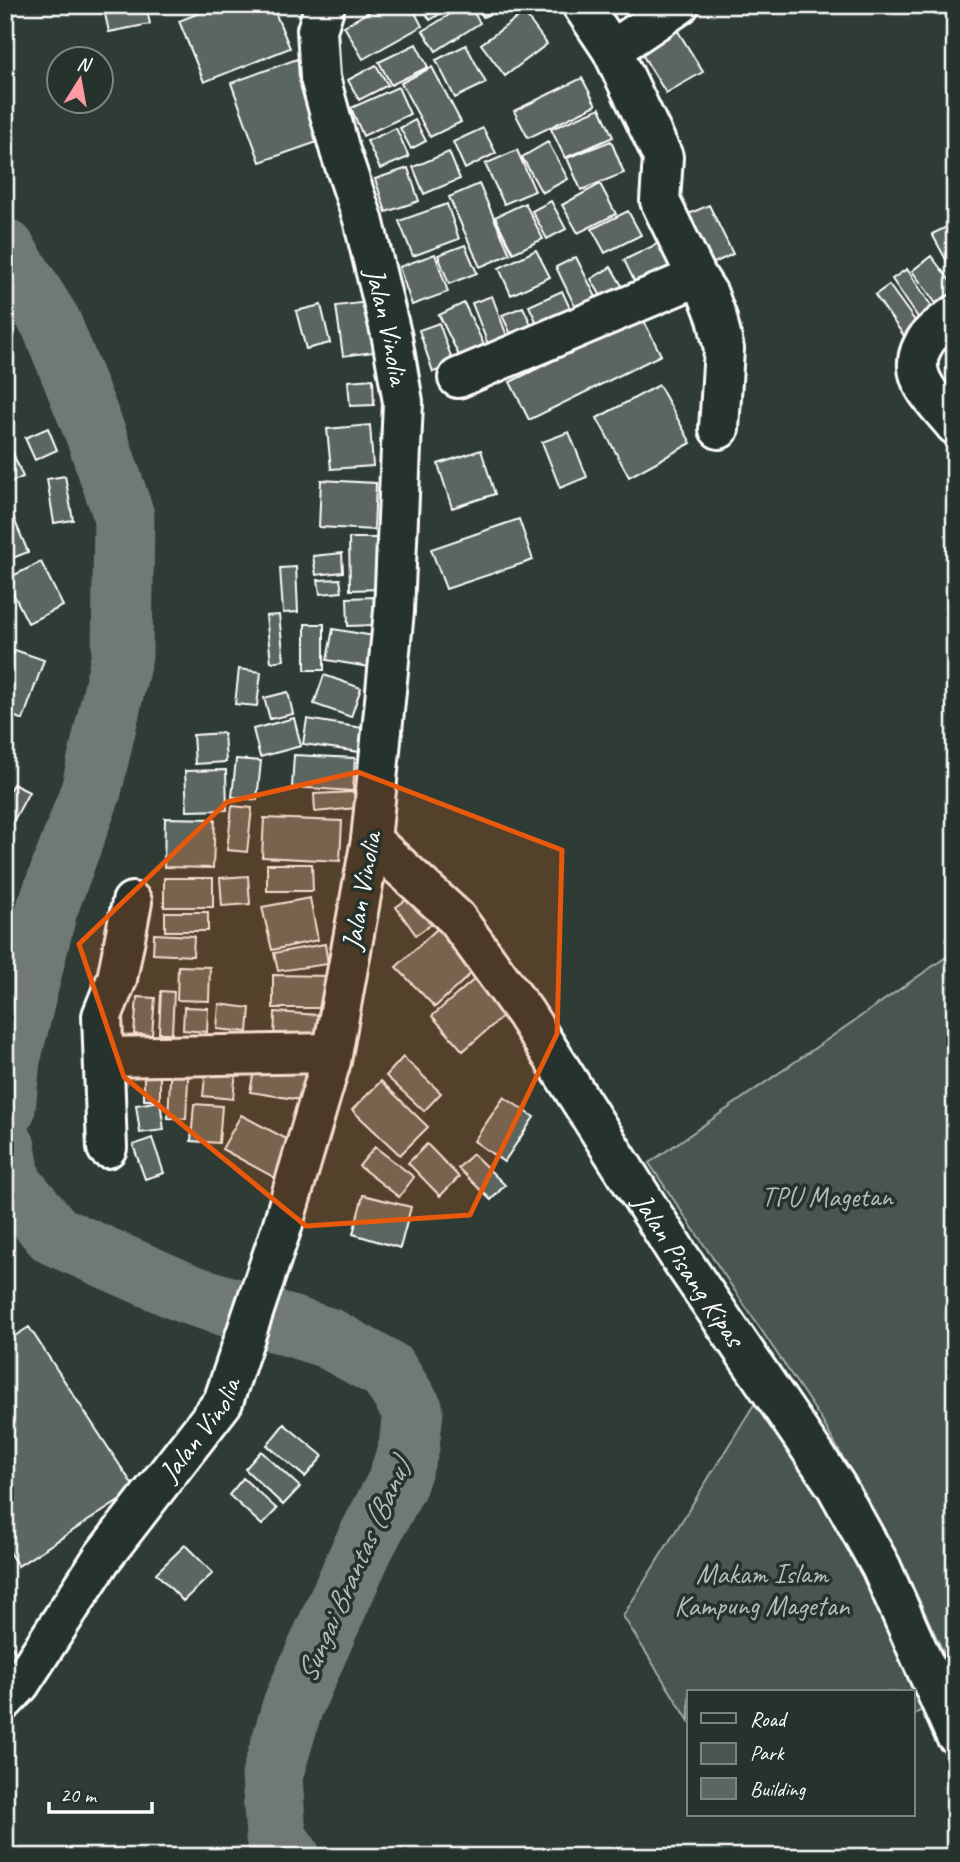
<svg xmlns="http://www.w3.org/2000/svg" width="960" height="1862" viewBox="0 0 960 1862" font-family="Caveat,sans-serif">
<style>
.green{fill:#4a544f;stroke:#a4aaa7;stroke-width:2}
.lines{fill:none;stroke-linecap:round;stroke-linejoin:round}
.river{stroke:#707975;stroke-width:61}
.building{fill:#5b6661;stroke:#fff;stroke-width:2}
.minor-casing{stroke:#fff;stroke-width:44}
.tertiary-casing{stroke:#fff;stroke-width:44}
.minor{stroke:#26332d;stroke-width:38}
.tertiary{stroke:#26332d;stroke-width:38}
.marked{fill:#e8590c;fill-opacity:0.2;stroke:#e8590c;stroke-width:5;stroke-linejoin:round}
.labels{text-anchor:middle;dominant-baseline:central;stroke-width:7;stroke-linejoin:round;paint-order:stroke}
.street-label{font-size:28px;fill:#fff;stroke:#26332d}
.park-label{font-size:28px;fill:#b7bbb9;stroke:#26332d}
.water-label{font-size:30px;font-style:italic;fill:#b8bcba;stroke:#26332d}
</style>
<rect width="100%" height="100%" fill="#2f3b35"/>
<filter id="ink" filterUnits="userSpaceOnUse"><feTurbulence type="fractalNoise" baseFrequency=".0143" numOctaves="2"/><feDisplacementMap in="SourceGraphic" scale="14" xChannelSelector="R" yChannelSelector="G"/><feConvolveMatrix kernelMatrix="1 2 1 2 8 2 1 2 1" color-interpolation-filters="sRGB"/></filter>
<g filter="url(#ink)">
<path class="green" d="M955 951V1677L896 1551 821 1419 649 1163Z
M758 1398 853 1539 925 1708 913 1715V1692H689V1721L623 1616Z"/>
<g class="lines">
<path class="river" d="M5 249 51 323 96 435 124 516 122 655 91 791 47 909 10 1060 5 1109
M5 1147 11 1183 54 1235 188 1294 328 1338 388 1371 413 1411 409 1447 397 1483 361 1552 293 1705 272 1776 276 1837 290 1857"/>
</g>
<path class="building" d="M103 5H146L150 24 109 32Z
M219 5H272L290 48 204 82 179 21Z
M381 5H411L422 26 363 59 344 26Z
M421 5H454L430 20Z
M465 5H469L480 23 436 51 423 31Z
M478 5H512L483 17Z
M524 13 547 44 505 76 481 44Z
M676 28 703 72 666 93 640 51Z
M416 44 428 67 391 85 379 62Z
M466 45 486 83 455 98 436 60Z
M297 59 326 139 260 162 231 83Z
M376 65 388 85 359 100 348 80Z
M432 67 461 122 430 137 401 83Z
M582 78 596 105 528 138 514 111Z
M398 87 410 114 363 136 351 108Z
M600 108 613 137 565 158 551 129Z
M415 120 426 141 411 149 400 128Z
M396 128 409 157 380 169 367 141Z
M483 128 496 153 465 169 453 142Z
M611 141 624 173 581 190 567 158Z
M548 142 568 179 542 193 522 157Z
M517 150 535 191 504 204 485 164Z
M449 152 460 179 424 194 413 167Z
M408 168 419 201 386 212 375 179Z
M479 184 510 254 480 267 449 197Z
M600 184 616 214 578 233 562 205Z
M551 201 566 229 547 239 532 211Z
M525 203 543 239 513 253 495 217Z
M447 204 459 239 413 256 399 221Z
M709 205 733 254 708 266 684 216Z
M628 211 641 235 605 253 592 229Z
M955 223V276L932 234Z
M661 242 677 276 640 293 624 260Z
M465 245 477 273 449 284 438 255Z
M536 250 550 277 511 295 499 268Z
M435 254 448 292 412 305 399 267Z
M931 256 955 287V305L943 313 912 271Z
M576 257 602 309 581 319 556 267Z
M611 267 628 296 608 308 591 279Z
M907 269 934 310 919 319 892 279Z
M889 285 921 329 907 340 875 295Z
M562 291 574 317 541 332 529 306Z
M492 296 510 344 491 352 472 303Z
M375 301 382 351 343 356 336 306Z
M464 303 487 351 462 362 439 315Z
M321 305 330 343 306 349 296 311Z
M523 307 535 333 514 341 502 315Z
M642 317 661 355 529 420 510 382Z
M439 323 454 365 433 372 419 330Z
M373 379 374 405 350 406 348 381Z
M659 385 691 443 629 477 597 418Z
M370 425 373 466 331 469 327 429Z
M48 428 57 450 35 460 25 438Z
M569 432 587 477 560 488 542 442Z
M7 439 23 477 9 483 5 473V440Z
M481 450 495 494 452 508 438 464Z
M65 476 73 520 54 523 47 479Z
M321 480 376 483 374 530 319 527Z
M11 512 28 552 5 561V514Z
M519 519 533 560 446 589 431 549Z
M349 538H380L381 589 350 590Z
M342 553 343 572 316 575 313 556Z
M41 562 63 606 28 623 6 579Z
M296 567 298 612 283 613 280 568Z
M340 579 342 592 320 594 318 580Z
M375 597 376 625 348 626 347 598Z
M279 615 284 660 271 662 266 616Z
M305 624H324V670H305Z
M333 629 374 636 369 667 327 660Z
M15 650 44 660 23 720 5 713V676Z
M239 669 261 672 257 706 235 704Z
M324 675 361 688 351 717 314 704Z
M288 692 293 714 270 719 264 698Z
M294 718 301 746 260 757 253 729Z
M307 719 363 728 360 752 303 744Z
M224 733 226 762 195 764 193 735Z
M294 755 355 758 353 791 292 787Z
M236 759 261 761 257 800 232 797Z
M226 770 227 810 187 811 185 771Z
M13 784 29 792 6 835 5 798Z
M354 792 356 808 315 812 314 794Z
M232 806 252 808 247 852 227 850Z
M165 818 215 819 213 868 164 867Z
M264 818 342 821 340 861 262 857Z
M267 864H312L313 891H267Z
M248 876 250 904 222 906 220 878Z
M164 878H213V907H164Z
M419 891 439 919 416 935 396 907Z
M310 898 318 940 272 950 262 907Z
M165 912H208V931H165Z
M438 928 477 968 435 1007 396 967Z
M154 934 194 936 193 956 153 954Z
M325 944 328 964 278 971 274 953Z
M178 966 210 967 209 1001 177 1000Z
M273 975 329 976V1008H273Z
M477 977 508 1012 463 1051 432 1016Z
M161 991 174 992 172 1033H159Z
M137 997 155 998 152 1035 134 1034Z
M219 1004 250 1008 248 1032 217 1029Z
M184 1007 208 1008 207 1032 183 1030Z
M275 1012 334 1016 333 1046 274 1043Z
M403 1057 441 1093 424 1111 386 1076Z
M207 1058 237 1062 233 1099 203 1096Z
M144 1060H160V1100H144Z
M171 1061 189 1062 186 1119 168 1118Z
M255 1066 305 1074 301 1100 250 1092Z
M381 1081 428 1127 400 1155 352 1110Z
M504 1097 534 1117 504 1162 474 1141Z
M160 1101 164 1130 140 1133 136 1105Z
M194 1104 222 1106 219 1143 191 1141Z
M241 1115 296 1144 277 1179 222 1149Z
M152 1138 164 1173 145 1179 133 1145Z
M427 1144 459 1177 440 1196 408 1163Z
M375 1147 414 1177 399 1197 359 1166Z
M473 1154 505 1185 491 1200 458 1168Z
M363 1195 411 1207 400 1248 353 1234Z
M29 1327 136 1490 18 1566 5 1546V1342Z
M284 1424 323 1456 305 1477 267 1445Z
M261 1451 300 1487 283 1505 245 1469Z
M243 1478 277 1509 262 1525 229 1495Z
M185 1545 213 1573 183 1601 156 1573Z
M5 1633 19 1661 5 1667Z"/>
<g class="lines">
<g class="minor-casing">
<g id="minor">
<path d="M582 5 612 50 663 157 660 201 697 277 708 294 717 318 724 349 719 429"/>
<path d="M612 50 679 5"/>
<path d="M955 315C947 321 936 328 929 336 901 372 932 397 955 425"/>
<path d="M458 378 697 277"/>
<path d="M105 1057 332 1053"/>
<path d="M107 1148 102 1016 117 979 132 902"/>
<path id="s1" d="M5 1700 20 1684 102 1558 223 1402 282 1227 331 1061 371 840"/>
</g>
</g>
<g class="tertiary-casing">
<g id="tertiary">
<path id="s2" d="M325 5 317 30 320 78 340 151 363 219 392 338 403 402 394 611 371 840 456 918 525 1013 679 1256 836 1486 881 1567 955 1734"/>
</g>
</g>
<use href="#minor" class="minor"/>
<use href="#tertiary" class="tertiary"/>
</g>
</g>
<path class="marked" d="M358 772 562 850 557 1034 470 1215 306 1226 124 1077 79 944 227 802Z"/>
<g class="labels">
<g class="street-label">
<text stroke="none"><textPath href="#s2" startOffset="332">Jalan Vinolia</textPath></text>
<text transform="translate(361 891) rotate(-80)">Jalan Vinolia</text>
<text stroke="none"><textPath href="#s2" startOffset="1386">Jalan Pisang Kipas</textPath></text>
<text stroke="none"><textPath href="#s1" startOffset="334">Jalan Vinolia</textPath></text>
</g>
<g class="park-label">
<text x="827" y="1196">TPU Magetan</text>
<text x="762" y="1573">Makam Islam<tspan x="762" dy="32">Kampung Magetan</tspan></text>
</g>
<g class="water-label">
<text transform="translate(353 1571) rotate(-66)">Sungai Brantas (Banu)</text>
</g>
</g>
<rect width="960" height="1862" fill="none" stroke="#26332d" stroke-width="28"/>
<rect x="14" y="14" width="932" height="1834" fill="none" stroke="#fff" stroke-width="2.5" filter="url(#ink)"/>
<rect x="687" y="1690" width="228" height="126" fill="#26332d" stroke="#7d8581" stroke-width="2"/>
<rect x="701" y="1713" width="35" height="10" fill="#26332d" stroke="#7d8581" stroke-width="2"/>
<text x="750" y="1726" font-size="21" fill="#ffffff">Road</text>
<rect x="701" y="1743" width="35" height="21" fill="#4a544f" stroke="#7d8581" stroke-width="2"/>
<text x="750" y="1760" font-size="21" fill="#ffffff">Park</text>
<rect x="701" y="1778" width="35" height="21" fill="#5b6661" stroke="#7d8581" stroke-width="2"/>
<text x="750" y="1796" font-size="21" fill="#ffffff">Building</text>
<g transform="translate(80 80) rotate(11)"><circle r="33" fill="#26332d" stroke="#7d8581" stroke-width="2"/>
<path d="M0-5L12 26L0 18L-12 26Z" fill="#ff9aa2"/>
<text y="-10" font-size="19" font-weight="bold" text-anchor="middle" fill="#ffffff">N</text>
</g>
<path d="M49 1802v10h103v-10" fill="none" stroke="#ffffff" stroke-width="3.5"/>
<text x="60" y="1802" font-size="21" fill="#ffffff" stroke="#26332d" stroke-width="5" paint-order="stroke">20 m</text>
</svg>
